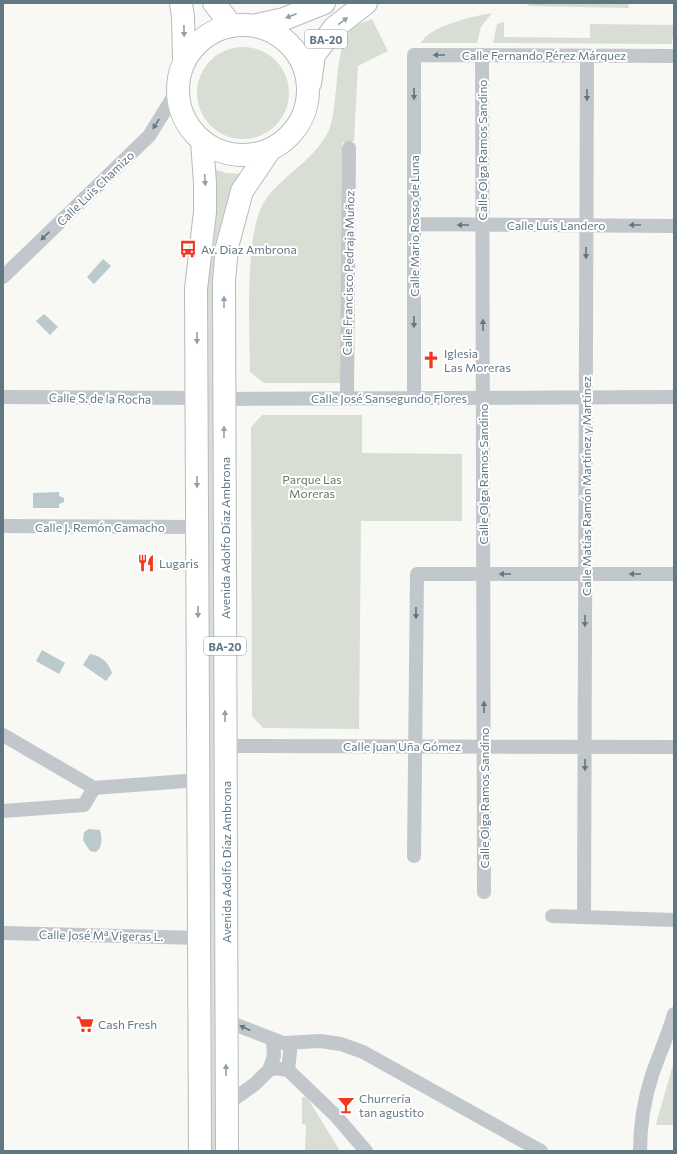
<svg xmlns="http://www.w3.org/2000/svg" width="677" height="1154" viewBox="0 0 677 1154" font-family="Commissioner,sans-serif">
<style>
.green{fill:#d9ded4}
.water{fill:#b9c9cc}
.lines{fill:none;stroke-linecap:round;stroke-linejoin:round}
.trunk-casing{stroke:#b6bbbe;stroke-width:24}
.minor{stroke:#c1c7ca;stroke-width:14}
.trunk{stroke:#fff;stroke-width:22}
.oneway{fill:#90a0a8}
.oneway2{fill:#617883}
.labels{text-anchor:middle;dominant-baseline:central;stroke-width:4;stroke-linejoin:round;paint-order:stroke}
.shield{fill:#fff;stroke:#90a0a8;stroke-width:1}
.shield-label{font-size:11px;font-weight:bold;fill:#617883}
.street-label{font-size:12px;fill:#617883;stroke:#fff}
.poi-label{font-size:12px;fill:#617883;stroke:#fff;text-anchor:start}
.park-label{font-size:12px;fill:#687a60;stroke:#fff}
</style>
<rect width="100%" height="100%" fill="#f8f8f5"/>
<path class="green" d="M532 3H628L629 8 526 6Z
M492 13 481 27 477 43H421C429 26 474 16 492 13Z
M372 19 388 51 358 66 354 141 342 143V383H264L250 372C250 330 243 232 266 199 285 173 315 160 329 130 340 105 332 42 355 26 360 23 366 21 372 19Z
M504 22V37L590 38V24L674 25 672 44 493 43 497 24Z
M197 93a46 46 0 1 1 92 0a46 46 0 1 1-92 0Z
M214 169 226 173 240 174C227 195 223 216 218 240L217 1151H207L204 299Z
M262 415H362V453L462 454V521H361L359 729 263 728 252 716 251 427Z
M674 1061V1125H656L658 1117Z
M302 1097H307L340 1151H305L306 1125 302 1124Z"/>
<path class="water" d="M103 259 111 266 94 284 87 277Z
M44 314 58 327 50 335 36 321Z
M59 492V496L64 498V502L59 504V508H33V493Z
M42 650 65 663 59 674 36 661Z
M90 654C102 656 108 662 112 673L106 681 83 665Z
M89 829 100 830C102 837 103 847 96 852L90 851 83 840 84 832Z"/>
<g class="lines">
<g class="trunk-casing">
<path id="trunk" d="M181 3 183 17 184 59
M214 3 231 25
M178 90a65 65 0 1 1 130 0a65 65 0 1 1-130 0Z
M257 25 284 19 324 3
M310 83 314 55 334 28 366 3
M200 1151 196 289 205 212V183L202 141
M227 1151 224 281 227 247 242 191 269 151"/>
</g>
<path class="minor" d="M482 55 484 892
M414 224 674 226
M3 277 149 136 177 91
M3 397 197 398
M347 398 349 148
M414 398V55L674 56
M224 399 674 397
M3 526 198 527
M3 735 94 788
M225 746 674 747
M94 788 199 780
M3 811 84 805 94 788
M414 856 417 574H674
M552 916 674 920
M584 917 587 56
M3 933 200 938
M226 1021 283 1043 320 1041 341 1044 363 1052 541 1151
M269 1070 274 1056 273 1040
M288 1070 291 1043
M227 1104 255 1084 269 1070 275 1068 288 1070 336 1116 366 1151
M640 1151C640 1125 644 1100 652 1075 659 1055 668 1035 674 1014"/>
<use href="#trunk" class="trunk"/>
</g>
<defs><path id="oneway-solid" d="M-6-.8H1V-3.2L6.5 0L1 3.2V.8H-6Z"/></defs>
<g class="oneway">
<use href="#oneway-solid" transform="translate(291 16) rotate(159)"/>
<use href="#oneway-solid" transform="translate(343 21) rotate(-37)"/>
<use href="#oneway-solid" transform="translate(184 31) rotate(89)"/>
<use href="#oneway-solid" transform="translate(205 180) rotate(87)"/>
<use href="#oneway-solid" transform="translate(224 302) rotate(-90)"/>
<use href="#oneway-solid" transform="translate(197 338) rotate(90)"/>
<use href="#oneway-solid" transform="translate(224 432) rotate(-90)"/>
<use href="#oneway-solid" transform="translate(197 482) rotate(90)"/>
<use href="#oneway-solid" transform="translate(198 612) rotate(90)"/>
<use href="#oneway-solid" transform="translate(225 716) rotate(-90)"/>
<use href="#oneway-solid" transform="translate(226 1070) rotate(-90)"/>
</g>
<g class="oneway2">
<use href="#oneway-solid" transform="translate(439 55) rotate(180)"/>
<use href="#oneway-solid" transform="translate(414 94) rotate(90)"/>
<use href="#oneway-solid" transform="translate(587 95) rotate(90)"/>
<use href="#oneway-solid" transform="translate(156 124) rotate(123)"/>
<use href="#oneway-solid" transform="translate(463 225) rotate(-180)"/>
<use href="#oneway-solid" transform="translate(635 225) rotate(-180)"/>
<use href="#oneway-solid" transform="translate(45 236) rotate(136)"/>
<use href="#oneway-solid" transform="translate(586 253) rotate(90)"/>
<use href="#oneway-solid" transform="translate(414 322) rotate(90)"/>
<use href="#oneway-solid" transform="translate(483 325) rotate(-90)"/>
<use href="#oneway-solid" transform="translate(505 574) rotate(-180)"/>
<use href="#oneway-solid" transform="translate(635 574) rotate(-180)"/>
<use href="#oneway-solid" transform="translate(416 613) rotate(90)"/>
<use href="#oneway-solid" transform="translate(585 621) rotate(90)"/>
<use href="#oneway-solid" transform="translate(484 707) rotate(-90)"/>
<use href="#oneway-solid" transform="translate(585 765) rotate(90)"/>
<use href="#oneway-solid" transform="translate(245 1028) rotate(-156)"/>
</g>
<defs>
<g id="bus-bare" transform="scale(1.38)"><path d="M-5-6H5V4H4V6H2V4H-2V6H-4V4H-5ZM-3.5-4V0h7V-4ZM-3.5 1.2v1.5H-2V1.2ZM2 1.2v1.5H3.5V1.2Z" fill="#f0381d" stroke="#fff" stroke-width="2.5" paint-order="stroke"/></g>
<g id="church-bare" transform="scale(1.38)"><path d="M-1.2-6h2.4v3.5h3.3v2.4h-3.3V6h-2.4V-.1h-3.3v-2.4h3.3Z" fill="#f0381d" stroke="#fff" stroke-width="2.5" paint-order="stroke"/></g>
<g id="restaurant-bare" transform="scale(1.38)"><path d="M-5-6h1v4h1v-4h1v4h1v-4h1v5L-1.5 .5V6h-2V.5L-5-1ZM5-6V6H3V1.5H1.5Q1.5-4 5-6Z" fill="#f0381d" stroke="#fff" stroke-width="2.5" paint-order="stroke"/></g>
<g id="supermarket-bare" transform="scale(1.38)"><path d="M-6-5.5h2.5l.6 2H6L4.5 2H-2.5L-4.4-4H-6ZM-1.5 3.2a1.3 1.3 0 1 0 .1 0ZM3 3.2a1.3 1.3 0 1 0 .1 0Z" fill="#f0381d" stroke="#fff" stroke-width="2.5" paint-order="stroke"/></g>
<g id="bar-bare" transform="scale(1.38)"><path d="M-6-5H6L.8 .8V4.5H3.5V6h-7V4.5H-.8V.8Z" fill="#f0381d" stroke="#fff" stroke-width="2.5" paint-order="stroke"/></g>
</defs>
<g fill-rule="evenodd">
<use href="#bus-bare" x="188" y="249"/>
<use href="#church-bare" x="431" y="360"/>
<use href="#restaurant-bare" x="146" y="563"/>
<use href="#supermarket-bare" x="85" y="1024"/>
<use href="#bar-bare" x="346" y="1105"/>
</g>
<g class="labels">
<g class="shield">
<rect x="305" y="30" width="42" height="18" rx="3"/>
<rect x="204" y="637" width="42" height="18" rx="3"/>
</g>
<g class="shield-label">
<text x="326" y="39">BA-20</text>
<text x="225" y="646">BA-20</text>
</g>
<g class="street-label">
<text x="544" y="55">Calle Fernando Pérez Márquez</text>
<text transform="translate(482 150) rotate(-90)">Calle Olga Ramos Sandino</text>
<text transform="translate(95 188) rotate(-44)">Calle Luis Chamizo</text>
<text x="556" y="225">Calle Luis Landero</text>
<text transform="translate(414 226) rotate(-90)">Calle Mario Rosso de Luna</text>
<text transform="translate(348 273) rotate(-89)">Calle Francisco Pedraja Muñoz</text>
<text transform="translate(100 398) rotate(1)">Calle S. de la Rocha</text>
<text x="389" y="398">Calle José Sansegundo Flores</text>
<text transform="translate(483 474) rotate(-90)">Calle Olga Ramos Sandino</text>
<text transform="translate(586 486) rotate(-90)">Calle Matías Ramón Martínez y Martínez</text>
<text x="100" y="527">Calle J. Remón Camacho</text>
<text transform="translate(225 538) rotate(-90)">Avenida Adolfo Díaz Ambrona</text>
<text x="402" y="746">Calle Juan Uña Gómez</text>
<text transform="translate(484 798) rotate(-90)">Calle Olga Ramos Sandino</text>
<text transform="translate(226 862) rotate(-90)">Avenida Adolfo Díaz Ambrona</text>
<text transform="translate(101 935) rotate(1)">Calle José Mª Vigeras L.</text>
</g>
<g class="poi-label">
<text x="201" y="249">Av. Diaz Ambrona</text>
<text x="444" y="353">Iglesia<tspan x="444" dy="14">Las Moreras</tspan></text>
<text x="159" y="563">Lugaris</text>
<text x="98" y="1024">Cash Fresh</text>
<text x="359" y="1098">Churrería<tspan x="359" dy="14">tan agustito</tspan></text>
</g>
<g class="park-label">
<text x="312" y="479">Parque Las<tspan x="312" dy="14">Moreras</tspan></text>
</g>
</g>
<rect width="677" height="1154" fill="none" stroke="#617883" stroke-width="8"/>
</svg>
